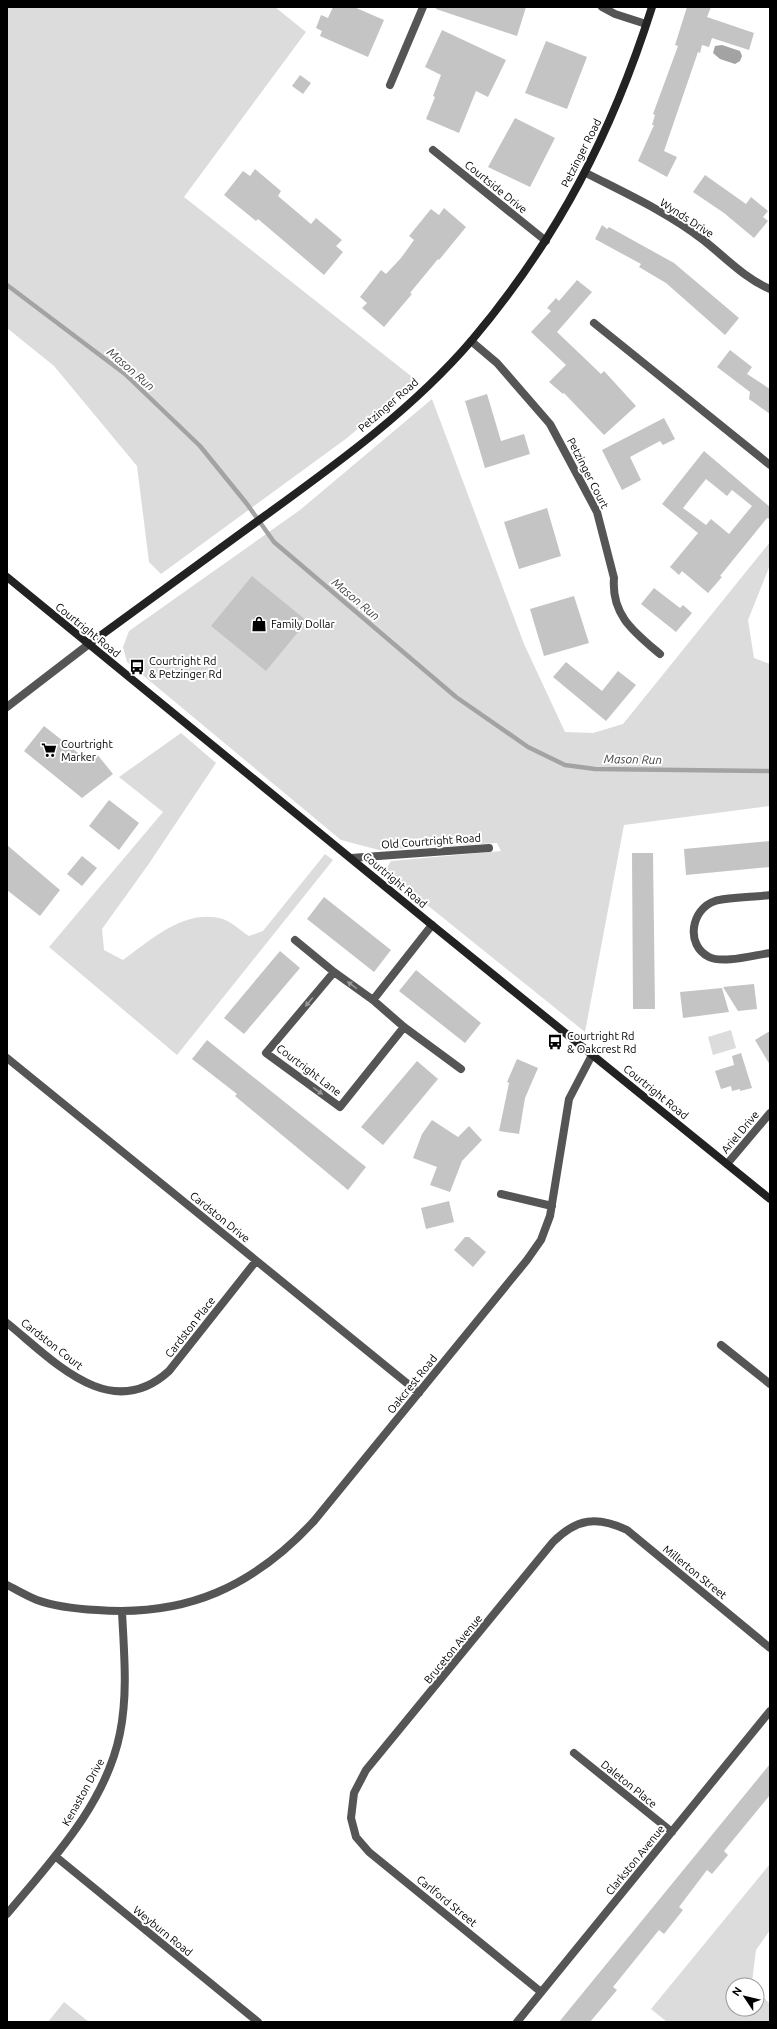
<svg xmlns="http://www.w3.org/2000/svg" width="777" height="2029" viewBox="0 0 777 2029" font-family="Ubuntu,sans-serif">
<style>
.green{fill:#dcdcdc}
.water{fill:#a3a3a3}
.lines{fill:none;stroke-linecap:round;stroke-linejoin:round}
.stream{stroke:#a3a3a3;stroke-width:4.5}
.building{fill:#c4c4c4;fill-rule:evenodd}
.street{stroke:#555;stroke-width:8}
.secondary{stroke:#222;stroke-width:8}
.oneway{fill:#999}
.labels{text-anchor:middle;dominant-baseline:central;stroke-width:4;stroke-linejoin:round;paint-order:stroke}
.street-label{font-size:11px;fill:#000;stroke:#fff}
.poi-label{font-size:11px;fill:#000;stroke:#fff;text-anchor:start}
.water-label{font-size:12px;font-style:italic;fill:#444;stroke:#fff}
</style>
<rect width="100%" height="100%" fill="#fff"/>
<path class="green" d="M7 7H275L306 32 184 197 416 380 347 438 161 574 149 562 137 466 54 366 7 328Z
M432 399 524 644 565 732 593 733 623 724 770 542V565L748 620 754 658 770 664V806L624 825 585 1032 385 871 391 861 501 851 497 843 379 850 341 840 127 662 123 647 129 631 300 510Z
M181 733 216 763 148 865 102 929 104 950 123 960C152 939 185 908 223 919 232 922 241 931 249 936L263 931 325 854 333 860 177 1055 49 947 163 812 119 777Z
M731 1030 736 1048 713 1055 708 1037Z
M770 1864V1930L756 1950 752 1982 754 1985H733V2009H757V1990L770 2004V2022H667L651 2009Z
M64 2002 89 2022H48Z"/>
<path class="water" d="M722 45 740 51 742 56 740 61 735 64 720 59 713 53 715 46Z"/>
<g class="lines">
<path class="stream" d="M7 285 125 374 200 446 247 504 274 542 456 697 528 747 565 765 595 769 770 771"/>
</g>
<path class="building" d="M333 7H354L384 20 368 57 320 36 322 31 316 28 321 15 328 18Z
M436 7H526L517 36 436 9Z
M687 7H711L707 17 754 33 749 50 712 38 709 47 702 45 700 53 698 52 664 151 677 157 667 177 638 161 654 125H652L655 115 653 114 678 46 675 45Z
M442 30 506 60 488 97 476 91 459 133 426 119 435 97 433 96 441 75 425 67Z
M546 41 587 57 567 109 525 93Z
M300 75 311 83 303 94 292 86Z
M515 118 555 138 530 187 488 167Z
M255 169 281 191 278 196 311 224 316 218 342 240 336 246 343 252 324 275 258 219 256 221 224 195 243 171 250 176Z
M705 175 746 204 751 197 768 211 763 217 768 221 754 238 724 213 693 192Z
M444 208 466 227 439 260 438 259 410 293 412 294 384 327 362 308 367 303 360 297 381 270 386 274 401 258 414 240 409 236 431 209 439 215Z
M602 225 607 229 609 227 674 263 739 318 725 335 666 283 639 267 641 264 595 239Z
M577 280 592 292 557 332 601 374 604 371 636 406 604 435 564 393 563 394 549 382 566 365 531 332 551 311 547 308 556 298 559 301Z
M730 350 752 367 747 374 770 389V414L749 399 750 392 717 367Z
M487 394 501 441 524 434 530 454 485 468 465 401Z
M664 418 675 439 663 445 660 441 630 457 641 480 622 490 602 450Z
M704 451 770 507V519L767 518 720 576 722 577 708 593 682 571 679 575 670 567 698 533 662 504ZM706 479 727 496 732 490 752 506 729 534 711 519 706 525 683 508Z
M547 508 561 556 519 569 504 522Z
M252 576 307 621 266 671 211 626Z
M654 588 680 608 683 605 692 613 676 632 641 604Z
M574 596 589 643 544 656 530 609Z
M566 662 602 691 618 671 636 685 606 721 553 677Z
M44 726 87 760 96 753 113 774 82 798 24 751Z
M109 800 139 823 119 850 89 826Z
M770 841V867L686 875 684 849Z
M7 845 60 890 40 916 7 890Z
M632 853H653L655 1009H633Z
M82 856 97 868 82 886 67 874Z
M324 897 391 950 374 972 307 919Z
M280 951 300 968 244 1034 224 1018Z
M416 970 481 1023 465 1043 399 991Z
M754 984 757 1009 738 1011 723 987Z
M722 988 729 1012 683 1018 680 992Z
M770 1031V1065L755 1040Z
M207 1040 366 1167 348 1190 235 1096 237 1094 192 1059Z
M741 1053 752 1088 740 1091V1089L732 1091 731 1086 721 1089 715 1071 734 1065 732 1056Z
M517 1059 538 1068 525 1098 519 1134 499 1131 509 1083 507 1082Z
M417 1061 438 1079 383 1145 361 1127Z
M432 1120 458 1137 469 1126 482 1140 462 1161 450 1192 430 1185 437 1167 413 1158 422 1134Z
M449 1201 454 1222 426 1229 421 1208Z
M465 1237H469L486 1252 473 1267 454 1250Z
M770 1764V1795L724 1851 728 1855 712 1874 707 1870 679 1907 683 1910 664 1934 659 1930 613 1987 617 1990 590 2022H559Z"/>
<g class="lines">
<path class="street" d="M602 7 615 14 646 24
M390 85 423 7
M433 150 546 241
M586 173C625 193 667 212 702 239 724 256 744 278 770 289
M594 323 770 465
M471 341 497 363 550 424 597 512 614 578C611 615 634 632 660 654
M7 707 89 644
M351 858 489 848
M770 895C757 897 726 897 715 901 691 909 685 945 709 957 723 964 754 955 770 953
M295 940 334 972 373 1000 404 1027 461 1069
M334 972 266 1053 340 1107 404 1027
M373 1000 432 925
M7 1058 419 1393
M727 1164 770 1113
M501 1194 552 1206
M7 1323C52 1359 110 1425 169 1371L256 1261
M721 1345 770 1384
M7 1585C17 1590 27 1596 37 1600 56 1607 78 1609 97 1610 187 1617 254 1586 314 1521L527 1260 541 1240 550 1216 569 1099 592 1055
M574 1753 672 1832
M55 1856 258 2022
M7 1914C52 1860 106 1804 120 1733 128 1694 124 1652 122 1612
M541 1992 369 1852 356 1837 351 1818 354 1793 366 1770 553 1542C577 1518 597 1516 627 1530L770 1648
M517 2022 770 1711"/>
<path class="secondary" d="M7 577 432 925 770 1199
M89 644C148 601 207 558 266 515 338 463 414 408 472 340 558 238 612 133 652 7"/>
</g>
<defs><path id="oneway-solid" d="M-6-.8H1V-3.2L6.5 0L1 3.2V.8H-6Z"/></defs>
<g class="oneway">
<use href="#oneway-solid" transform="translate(352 985) rotate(-144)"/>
<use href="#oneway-solid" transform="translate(309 1002) rotate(130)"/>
<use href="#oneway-solid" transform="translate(318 1091) rotate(36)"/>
</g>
<defs>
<g id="shop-bare" transform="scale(1.2)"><path d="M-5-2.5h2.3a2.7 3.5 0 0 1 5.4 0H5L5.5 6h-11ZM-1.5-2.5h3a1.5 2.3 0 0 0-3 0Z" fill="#000" stroke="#fff" stroke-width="2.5" paint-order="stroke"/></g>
<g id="bus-bare" transform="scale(1.2)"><path d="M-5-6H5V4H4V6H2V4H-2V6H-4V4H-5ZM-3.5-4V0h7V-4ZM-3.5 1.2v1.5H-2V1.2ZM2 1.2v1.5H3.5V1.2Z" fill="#000" stroke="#fff" stroke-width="2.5" paint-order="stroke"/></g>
<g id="supermarket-bare" transform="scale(1.2)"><path d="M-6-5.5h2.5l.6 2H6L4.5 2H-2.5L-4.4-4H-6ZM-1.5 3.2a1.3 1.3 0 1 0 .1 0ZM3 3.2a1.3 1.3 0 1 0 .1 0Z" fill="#000" stroke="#fff" stroke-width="2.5" paint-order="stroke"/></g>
</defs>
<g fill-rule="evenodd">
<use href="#shop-bare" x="259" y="624"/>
<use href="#bus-bare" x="137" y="667"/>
<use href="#supermarket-bare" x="49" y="750"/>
<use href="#bus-bare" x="555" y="1042"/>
</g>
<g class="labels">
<g class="street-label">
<text transform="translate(581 153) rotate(-63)">Petzinger Road</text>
<text transform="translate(496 187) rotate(39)">Courtside Drive</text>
<text transform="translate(687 218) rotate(33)">Wynds Drive</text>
<text transform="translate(388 405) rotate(-41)">Petzinger Road</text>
<text transform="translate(588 473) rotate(63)">Petzinger Court</text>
<text transform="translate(88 630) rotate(39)">Courtright Road</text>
<text transform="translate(431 841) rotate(-4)">Old Courtright Road</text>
<text transform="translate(395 880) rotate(40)">Courtright Road</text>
<text transform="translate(309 1070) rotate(37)">Courtright Lane</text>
<text transform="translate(656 1092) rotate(39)">Courtright Road</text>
<text transform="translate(740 1132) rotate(-50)">Ariel Drive</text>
<text transform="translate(220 1217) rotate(39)">Cardston Drive</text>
<text transform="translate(190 1327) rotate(-52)">Cardston Place</text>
<text transform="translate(52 1344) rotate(38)">Cardston Court</text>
<text transform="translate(412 1384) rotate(-51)">Oakcrest Road</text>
<text transform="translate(695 1572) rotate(39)">Millerton Street</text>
<text transform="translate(453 1649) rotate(-51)">Bruceton Avenue</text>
<text transform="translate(629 1784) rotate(39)">Daleton Place</text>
<text transform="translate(83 1792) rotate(-61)">Kenaston Drive</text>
<text transform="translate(635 1860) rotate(-51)">Clarkston Avenue</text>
<text transform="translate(447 1901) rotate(39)">Carlford Street</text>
<text transform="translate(163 1931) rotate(39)">Weyburn Road</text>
</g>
<g class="poi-label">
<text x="271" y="624">Family Dollar</text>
<text x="149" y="661">Courtright Rd<tspan x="149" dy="13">&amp; Petzinger Rd</tspan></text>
<text x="61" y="744">Courtright<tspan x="61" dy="13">Marker</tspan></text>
<text x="567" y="1036">Courtright Rd<tspan x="567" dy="13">&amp; Oakcrest Rd</tspan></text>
</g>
<g class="water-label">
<text transform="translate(131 369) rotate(41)">Mason Run</text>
<text transform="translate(356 599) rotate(40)">Mason Run</text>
<text transform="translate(633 759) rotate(1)">Mason Run</text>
</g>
</g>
<rect width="777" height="2029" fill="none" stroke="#000000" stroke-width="16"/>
<g transform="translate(745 1997) rotate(305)"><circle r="19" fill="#ffffff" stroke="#999999"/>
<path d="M0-3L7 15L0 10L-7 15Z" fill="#000000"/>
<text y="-6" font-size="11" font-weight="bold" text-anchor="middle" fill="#000000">N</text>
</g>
</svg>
